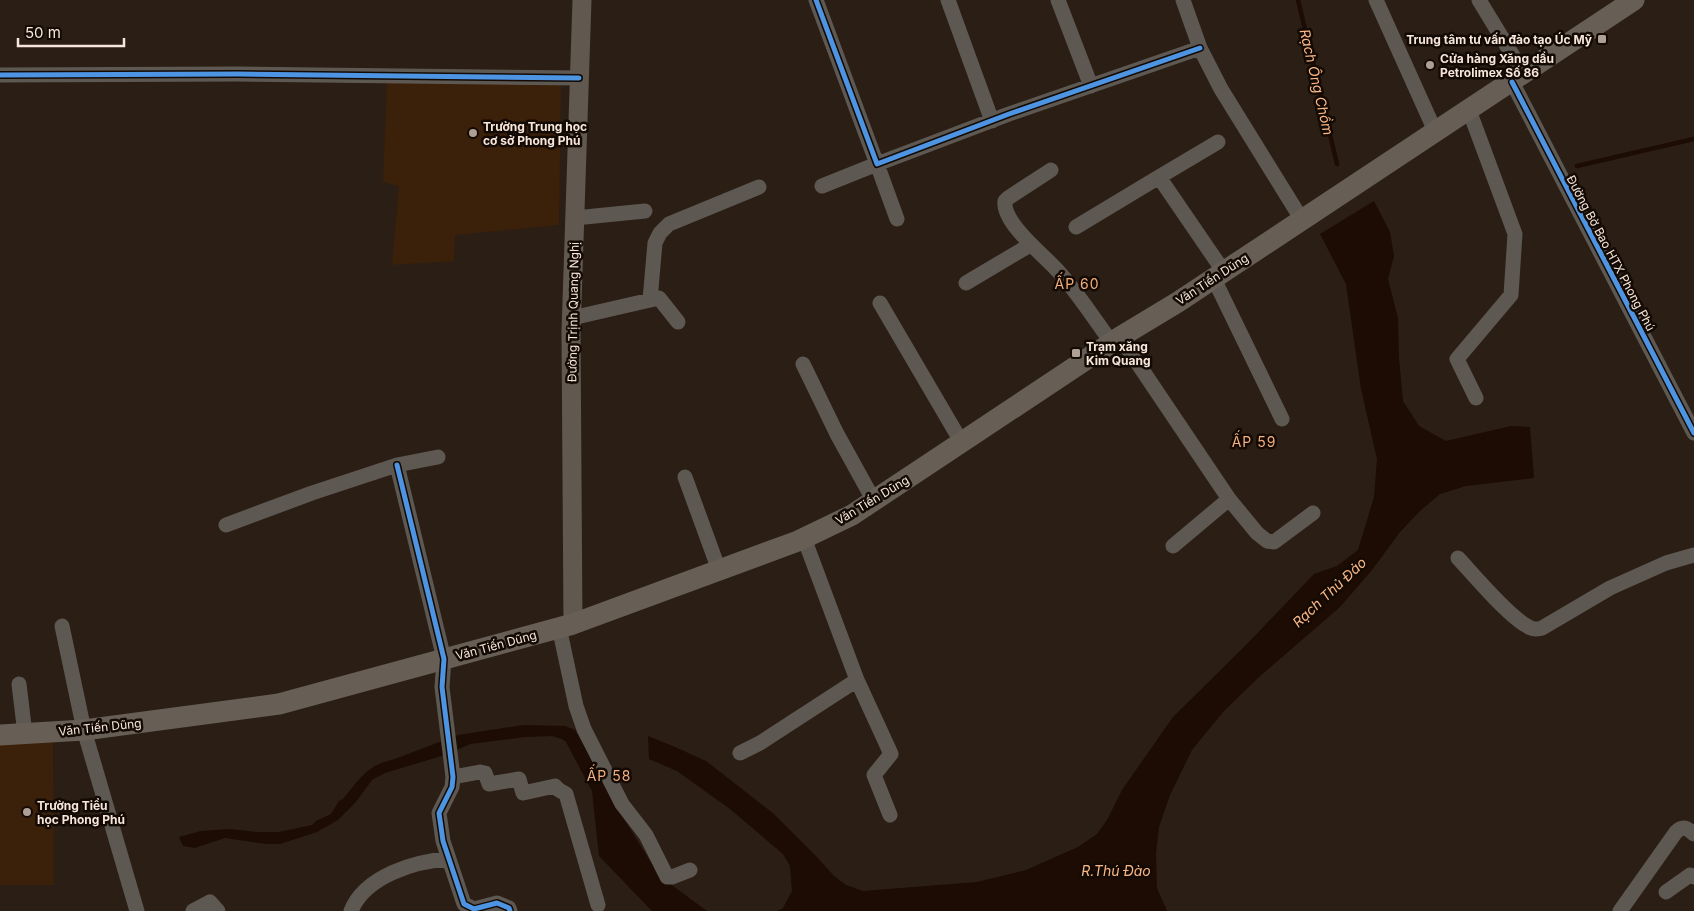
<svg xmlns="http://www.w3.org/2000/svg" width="1694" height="911" viewBox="0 0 1694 911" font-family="Inter,sans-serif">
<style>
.built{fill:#3b200a}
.water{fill:#1c0c03}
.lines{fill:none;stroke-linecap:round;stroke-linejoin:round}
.stream{stroke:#1c0c03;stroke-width:4.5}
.minor{stroke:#5e5853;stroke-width:15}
.major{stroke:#615850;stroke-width:19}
.highway{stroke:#675e56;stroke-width:21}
.cycleway-casing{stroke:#140a04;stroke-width:8}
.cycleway{stroke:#4d94e3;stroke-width:5}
.poi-dot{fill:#afa095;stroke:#140a04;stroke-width:2}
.labels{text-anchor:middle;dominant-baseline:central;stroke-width:5;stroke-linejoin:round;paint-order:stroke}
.poi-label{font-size:12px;font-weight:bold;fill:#f6e6db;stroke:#140a04;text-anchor:start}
.street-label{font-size:12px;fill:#f6e6db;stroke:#140a04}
.water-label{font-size:14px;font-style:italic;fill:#f9b787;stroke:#140a04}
.neighbourhood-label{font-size:14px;letter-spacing:1px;fill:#f2af7f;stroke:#140a04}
</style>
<rect width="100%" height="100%" fill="#2b1e14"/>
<path class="built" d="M387 80 561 84 559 225 455 235 454 261 392 265 399 186 383 182Z
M0 740H53L54 885H0Z"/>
<path class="water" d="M1374 201 1390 232 1394 256 1388 279 1398 318 1399 358 1403 401 1419 426 1446 441 1511 426 1530 427 1534 478 1466 486 1440 494 1420 511 1400 532 1372 570 1340 607 1259 677 1223 712 1192 750 1170 795 1159 827 1156 853 1157 888 1167 911H777L783 908 792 891 790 866 783 854 730 809 677 771 649 759 648 736 675 747 706 761 774 814 817 857 834 876 846 885 863 891 977 882 1026 870 1078 847 1097 834 1107 820 1122 790 1173 717 1246 645 1314 574 1337 566 1358 550 1374 497 1377 459 1361 389 1346 284 1320 234Z
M524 725 565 726 575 730 604 781 611 798 650 861 673 886 707 911H652L599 856 592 791 566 742 562 739 552 736 525 737 470 744 448 754 385 773 372 780 355 803 338 820 317 832 280 844H267L225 838 195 848 183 846 179 837 201 831 230 829 256 832H279L312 825 316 821 331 814 339 801 343 799C358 781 368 764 392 760L458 735Z"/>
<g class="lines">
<path class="stream" d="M1298 0 1337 164
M1577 166 1694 139"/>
<path class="minor" d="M816 0 877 164 1009 114 1200 48
M948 0 992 121
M1058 0 1091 86
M1183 0 1200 48 1221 89 1302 220
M1376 0 1435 131
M1479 0 1524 74
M0 75 238 74 579 78
M1512 82 1694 433
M1469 110 1515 234 1511 295 1457 359 1476 398
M1051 170 1008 198 1005 201C1002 223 1045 256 1058 271 1078 293 1094 319 1112 343
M1159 177 1218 142
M822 186 877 164 897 219
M575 218 645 211
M1076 227 1159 177 1224 272
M1214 279 1282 419
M966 283 1030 245
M650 300 655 243 660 233 669 224 759 187
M880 303 962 443
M572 318 659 298 678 322
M1120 337 1229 499 1173 546
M803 364 837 434 874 501
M397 465 444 659 442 687 453 777 452 787 439 813 443 841 464 904 474 909 497 903 509 908 510 911
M685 477 719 570
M1229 499 1257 533 1267 541 1274 542 1313 513
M226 525 312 493 397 465 438 457
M1458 558C1473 574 1512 621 1531 628 1535 630 1538 629 1542 628L1610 588 1666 563 1694 555
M62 626 84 730 137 911
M559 627 576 706 584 729 622 804 646 835 667 877H672L690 870
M857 680 891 754 874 775 890 815
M19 684 25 734
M740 753 760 743 857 680 804 538
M453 777 480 772 485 773 489 784 519 779 523 793 555 786 559 790 566 794 598 905
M1666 892 1690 875 1694 877
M193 911 210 902 218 911
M351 911C365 876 415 861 449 859
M1620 911 1676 832C1683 825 1687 828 1694 834"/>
<path class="major" d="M573 624 571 332 582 0"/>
<path class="highway" d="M0 735 84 730 279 704 573 624 798 541 852 515 1120 337 1178 302 1634 0"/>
<g class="cycleway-casing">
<path id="cycleway" d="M816 0 877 164 1009 114 1200 48
M0 75 238 74 579 78
M1512 82 1694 433
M397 465 444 659 442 687 453 777 452 787 439 813 443 841 464 904 474 909 497 903 509 908 510 911"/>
</g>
<use href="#cycleway" class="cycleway"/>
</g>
<g class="poi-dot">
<rect x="1597" y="34" width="10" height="10" rx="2.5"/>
<circle cx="1430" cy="65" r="5"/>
<circle cx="473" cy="133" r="5"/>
<rect x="1071" y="348" width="10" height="10" rx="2.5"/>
<circle cx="27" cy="812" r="5"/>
</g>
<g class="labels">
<g class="poi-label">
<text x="1592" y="39" text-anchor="end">Trung tâm tư vấn đào tạo Úc Mỹ</text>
<text x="1440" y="58">Cửa hàng Xăng dầu<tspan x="1440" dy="14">Petrolimex Số 86</tspan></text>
<text x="483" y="126">Trường Trung học<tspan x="483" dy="14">cơ sở Phong Phú</tspan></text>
<text x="1086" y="346">Trạm xăng<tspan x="1086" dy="14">Kim Quang</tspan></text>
<text x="37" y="805">Trường Tiểu<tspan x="37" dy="14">học Phong Phú</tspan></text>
</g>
<g class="street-label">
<text transform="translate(1611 253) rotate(62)">Đường Bờ Bao HTX Phong Phú</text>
<text transform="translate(1212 279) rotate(-33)">Văn Tiến Dũng</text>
<text transform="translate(573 312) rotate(-89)">Đường Trịnh Quang Nghị</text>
<text transform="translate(872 500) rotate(-31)">Văn Tiến Dũng</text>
<text transform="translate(496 645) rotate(-15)">Văn Tiến Dũng</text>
<text transform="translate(100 727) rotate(-6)">Văn Tiến Dũng</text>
</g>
<g class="water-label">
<text transform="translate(1317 82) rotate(77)">Rạch Ông Chồm</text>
<text transform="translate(1329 592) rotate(-43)">Rạch Thủ Đảo</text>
<text x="1116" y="870">R.Thú Đào</text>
</g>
<g class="neighbourhood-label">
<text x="1077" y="283">ẤP 60</text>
<text x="1254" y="441">ẤP 59</text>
<text x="609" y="775">ẤP 58</text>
</g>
</g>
<path d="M18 38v8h106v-8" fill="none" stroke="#f6e6db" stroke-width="2.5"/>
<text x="25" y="38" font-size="15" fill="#f6e6db" stroke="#140a04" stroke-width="4" paint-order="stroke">50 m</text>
</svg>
